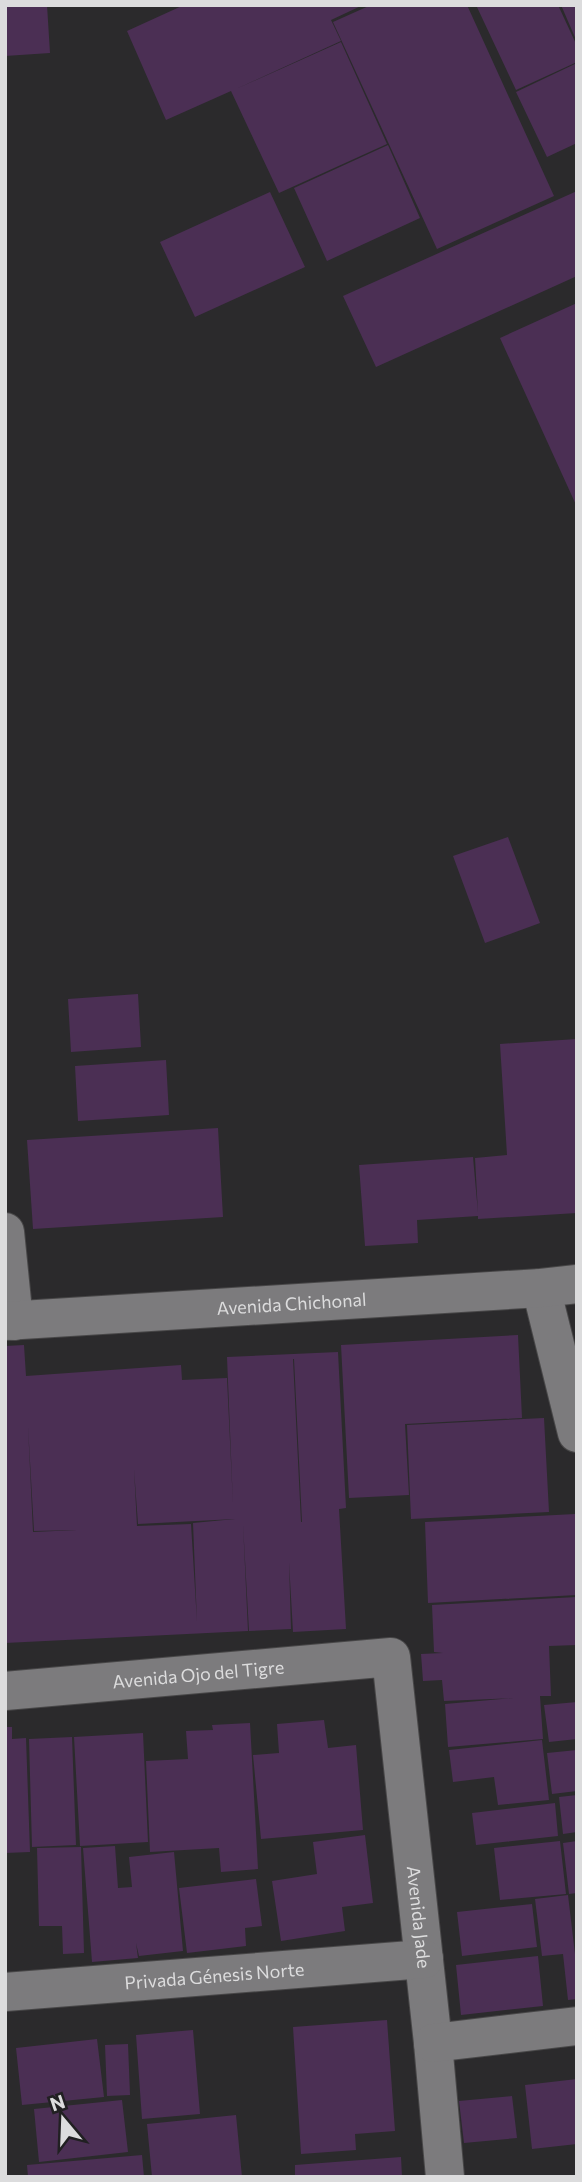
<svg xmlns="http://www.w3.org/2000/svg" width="582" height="2182" viewBox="0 0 582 2182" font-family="Commissioner,sans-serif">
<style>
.building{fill:#4b2f54;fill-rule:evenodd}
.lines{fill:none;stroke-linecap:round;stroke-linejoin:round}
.minor-casing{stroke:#484748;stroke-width:40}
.minor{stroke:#7c7b7d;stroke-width:38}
.labels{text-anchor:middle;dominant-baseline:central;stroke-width:7;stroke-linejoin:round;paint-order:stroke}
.street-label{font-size:18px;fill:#dcdcdd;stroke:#212022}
</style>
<rect width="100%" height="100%" fill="#2b2a2c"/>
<path class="building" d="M5 5H47L50 53 5 56Z
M184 5H363L331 20 341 41 236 89 341 42 387 144 279 193 231 91 166 120 127 31Z
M371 5H467L554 196 437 249 333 22Z
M476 5H558L577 46V62L516 90Z
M561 5H577V42Z
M577 63V143L547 157 516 92Z
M388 145 420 218 327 261 294 188Z
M577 191V276L376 367 343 296Z
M270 192 305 267 195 317 160 242Z
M577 303V507L500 338Z
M508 837 540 923 485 943 453 856Z
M138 994 141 1047 71 1052 68 999Z
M577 1039V1213L478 1219V1216L417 1220 418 1243 365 1246 359 1165 473 1157 478 1213 475 1158 507 1155 500 1044Z
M166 1060 169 1115 78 1121 75 1066Z
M218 1128 223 1217 33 1229 27 1140Z
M518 1335 522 1418 405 1424 409 1495 349 1498 341 1345Z
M24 1345 26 1376 181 1365 182 1380 227 1378 233 1505 227 1357 338 1352 346 1508 339 1509 346 1629 293 1632 289 1562 291 1629 249 1631 243 1524 248 1631 5 1643V1346ZM293 1359H294L302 1522H301ZM28 1426 34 1531 77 1530 33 1532ZM134 1469 138 1524 235 1519 193 1523 197 1622 191 1524 137 1526Z
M544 1418 549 1512 411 1519 407 1425Z
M575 1514 577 1595 428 1603 425 1522Z
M577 1597V1645L549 1646 551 1696H540L543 1739 448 1747 445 1704 514 1698 444 1701 442 1680 423 1681 421 1654 443 1653 434 1652 432 1605Z
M577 1702V1739L549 1742 544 1705Z
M324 1720 328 1748 356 1745 363 1830 261 1839 253 1755 279 1753 277 1724Z
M250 1723 258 1869 221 1872 219 1848 150 1852 146 1761 188 1759 186 1731 213 1730 212 1725Z
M5 1727H12V1739L26 1738 30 1852 5 1853Z
M143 1733 148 1842 80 1846 74 1737Z
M72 1737 76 1845 32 1847 29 1739Z
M542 1740 549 1800 498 1805 494 1777 453 1782 449 1750Z
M577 1750V1791L552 1794 547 1753Z
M577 1795V1832L563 1834 559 1797Z
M555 1803 558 1836 476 1845 472 1813Z
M365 1835 373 1903 342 1907 345 1931 281 1941 272 1881 317 1874 313 1842Z
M560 1841 566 1894 500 1900 494 1848Z
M577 1841V1893L569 1894 563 1843Z
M115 1846 118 1888 132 1887 129 1857 174 1852 183 1951 139 1956 136 1943 138 1958 92 1962 83 1848Z
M81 1847 84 1953 63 1954 62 1926H39L37 1848Z
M256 1879 262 1926 245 1928 246 1946 187 1953 179 1888Z
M568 1895 577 1971V1999L568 2000 563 1954 542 1956 535 1899Z
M532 1904 537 1947 462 1956 457 1912Z
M538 1956 543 2006 461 2015 456 1965Z
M387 2020 395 2131 355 2134 356 2150 301 2154 293 2027Z
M193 2030 200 2114 142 2119 136 2035Z
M97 2039 104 2097 22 2105 16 2048Z
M128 2044 130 2095 107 2096 105 2045Z
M577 2079V2144L532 2149 525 2085Z
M512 2096 517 2138 464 2143 459 2101Z
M122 2100 128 2152 39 2162 34 2109Z
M236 2115 242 2177H152L147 2124Z
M142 2155 144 2177H28L27 2165Z
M401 2157 402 2177H295V2165Z"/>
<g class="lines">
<g class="minor-casing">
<g id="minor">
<path d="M5 1232 14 1321"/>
<path d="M541 1288 577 1433"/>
<path id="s1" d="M5 1321 541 1288 577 1284"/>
<path id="s2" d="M5 1691 391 1657 433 2043 445 2177"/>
<path id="s3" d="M5 1992 424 1959"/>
<path d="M433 2043 577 2026"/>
</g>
</g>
<use href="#minor" class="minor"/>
</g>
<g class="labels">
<g class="street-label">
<text stroke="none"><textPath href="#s1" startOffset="287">Avenida Chichonal</textPath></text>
<text stroke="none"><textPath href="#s2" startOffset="194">Avenida Ojo del Tigre</textPath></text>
<text stroke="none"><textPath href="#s2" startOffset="649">Avenida Jade</textPath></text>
<text stroke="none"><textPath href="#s3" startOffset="210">Privada Génesis Norte</textPath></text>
</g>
</g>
<rect width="582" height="2182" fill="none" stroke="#dcdcdd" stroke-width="14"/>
<g transform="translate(63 2119) rotate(341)" stroke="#212022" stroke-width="5" paint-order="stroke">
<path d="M0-5L12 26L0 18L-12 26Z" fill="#dcdcdd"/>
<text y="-10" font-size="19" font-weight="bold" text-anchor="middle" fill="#dcdcdd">N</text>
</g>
</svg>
